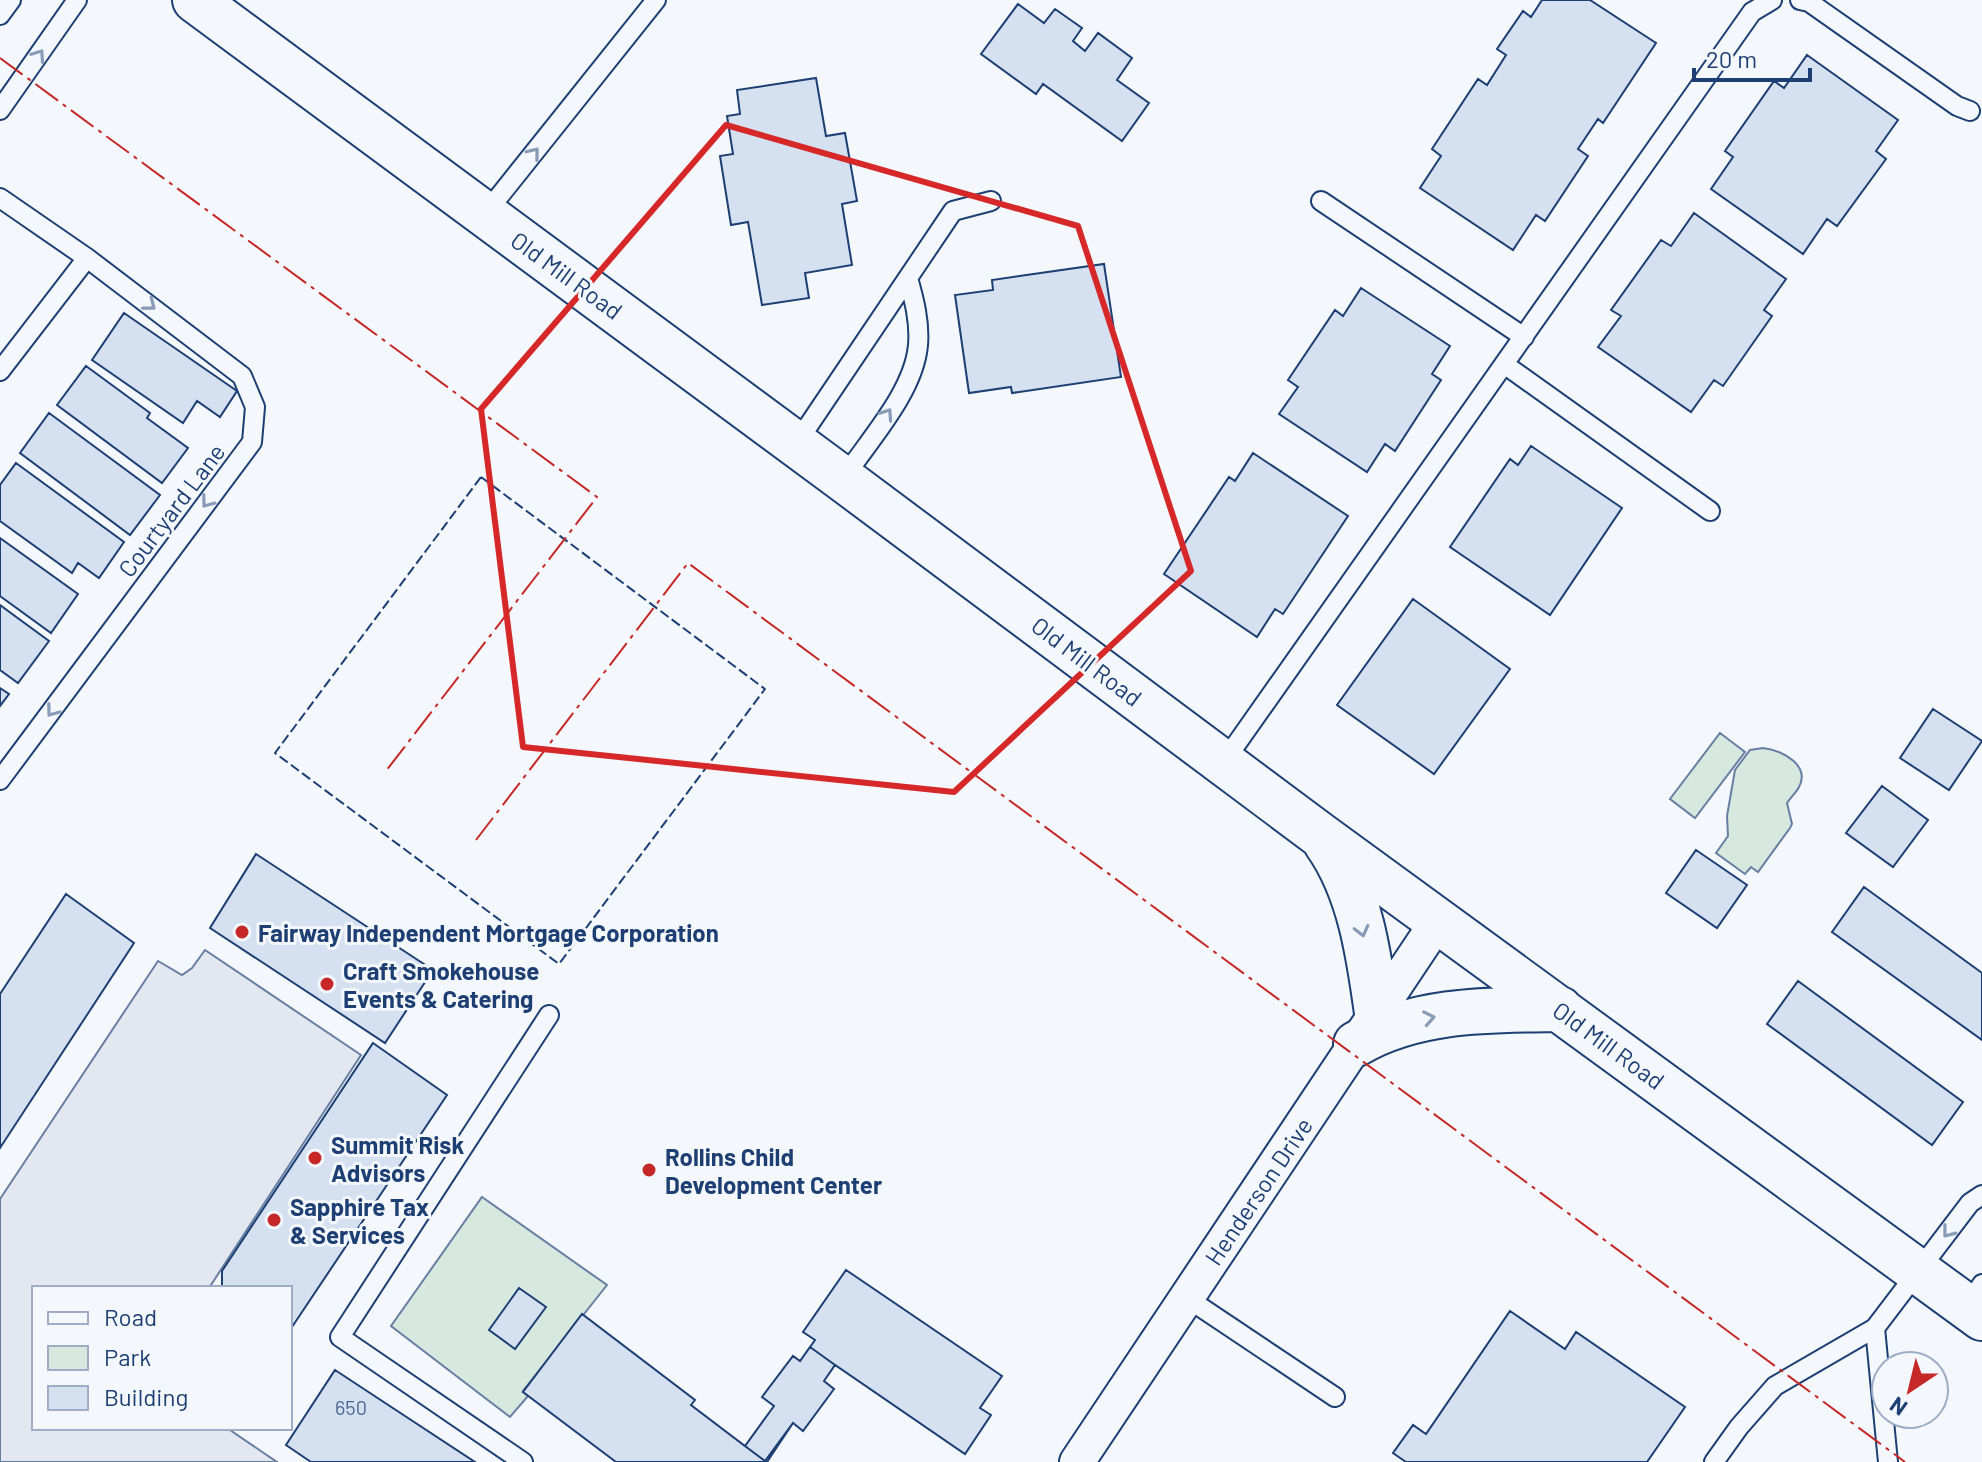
<svg xmlns="http://www.w3.org/2000/svg" width="1982" height="1462" viewBox="0 0 1982 1462" font-family="Barlow,sans-serif">
<style>
.green{fill:#d7e8df;stroke:#687fa3;stroke-width:2}
.parking{fill:#e3e8f0;stroke:#687fa3;stroke-width:2}
.building{fill:#d5e0f0;stroke:#1d3f73;stroke-width:2}
.lines{fill:none;stroke-linecap:round;stroke-linejoin:round}
.service-casing{stroke:#1d3f73;stroke-width:22}
.minor-casing{stroke:#1d3f73;stroke-width:38}
.tertiary-casing{stroke:#1d3f73;stroke-width:48}
.service{stroke:#f4f7fb;stroke-width:18}
.minor{stroke:#f4f7fb;stroke-width:34}
.tertiary{stroke:#f4f7fb;stroke-width:44}
.fence{stroke:#1d3f73;stroke-width:2;stroke-dasharray:10 4;stroke-linecap:butt}
.power{stroke:#c62828;stroke-width:2;stroke-dasharray:28 6 4 6;stroke-linecap:butt}
.oneway{stroke:#889bb7}
.marked{fill:none;stroke:#d62828;stroke-width:6;stroke-linejoin:round}
.poi-dot{fill:#c62828;stroke:#f4f7fb;stroke-width:3}
.labels{text-anchor:middle;dominant-baseline:central;stroke-width:6;stroke-linejoin:round;paint-order:stroke}
.number-label{font-size:20px;fill:#4b6792}
.street-label{font-size:24px;fill:#1d3f73;stroke:#f4f7fb}
.poi-label{font-size:24px;font-weight:bold;fill:#1d3f73;stroke:#f4f7fb;text-anchor:start}
</style>
<rect width="100%" height="100%" fill="#f4f7fb"/>
<path class="green" d="M1720 733 1745 752 1695 818 1670 799Z
M1763 748C1780 750 1811 764 1799 787 1796 793 1790 798 1787 803L1792 824 1790 828 1758 872 1751 867 1745 874 1716 853 1728 836 1727 816 1735 770 1750 750Z
M482 1197 607 1285 523 1391 528 1396 510 1417 391 1326Z"/>
<path class="parking" d="M205 950 361 1055 209 1288H34V1428H227L277 1462H0V1199L158 961 182 975 192 968Z"/>
<path class="building" d="M1542 0H1590L1656 43 1603 123 1598 119 1578 149 1588 156 1545 221 1536 215 1513 250 1420 188 1441 156 1432 149 1478 79 1487 85 1506 55 1497 49 1523 11 1531 17Z
M1018 4 1044 23 1055 9 1082 28 1073 41 1085 51 1098 33 1132 58 1117 80 1149 103 1122 141 1043 84 1036 94 981 54Z
M1807 55 1898 120 1876 151 1886 159 1837 226 1827 219 1803 254 1711 189 1733 157 1725 151 1774 81 1784 88Z
M816 78 826 136 845 133 857 201 842 204 852 265 805 273 809 298 762 305 748 222 731 225 720 156 733 154 727 116 740 114 737 90Z
M1694 213 1786 279 1764 310 1772 316 1723 386 1714 380 1691 412 1598 347 1621 316 1611 310 1661 240 1671 246Z
M1104 264 1121 377 1012 393 1011 387 969 393 955 295 993 290 992 280Z
M1361 288 1450 346 1432 374 1441 380 1395 451 1385 444 1367 472 1279 414 1298 387 1288 380 1335 310 1343 316Z
M124 313 237 391 220 417 197 401 183 423 92 360Z
M86 366 150 413 147 418 188 448 162 483 57 405Z
M49 413 160 495 130 535 20 453Z
M1531 446 1622 508 1550 615 1450 547 1510 459 1518 465Z
M1253 453 1348 516 1283 614 1275 609 1257 637 1164 574 1229 477 1235 481Z
M16 463 124 542 99 578 78 563 72 573 0 521V485Z
M0 538 78 594 51 633 0 596Z
M1413 599 1510 669 1434 774 1337 705Z
M0 605 49 641 18 683 0 670Z
M0 688 9 694 0 706Z
M1933 709 1982 741 1949 790 1900 758Z
M1882 786 1928 820 1893 867 1846 833Z
M1696 850 1747 885 1717 928 1666 893Z
M256 854 433 970 385 1043 210 928Z
M1864 887 1982 973V1040L1832 932Z
M66 894 134 943 0 1148V994Z
M1798 981 1963 1102 1932 1145 1767 1024Z
M373 1043 447 1095 290 1330V1288H222V1271Z
M846 1270 1002 1376 980 1408 991 1415 965 1454 835 1365 824 1381 834 1389 803 1431 793 1423 767 1462H616L523 1392 582 1314 695 1400 691 1405 745 1446 774 1406 762 1397 793 1356 800 1361 815 1340 803 1332Z
M519 1288 546 1307 515 1349 489 1330Z
M1510 1311 1565 1349 1576 1332 1685 1407 1647 1462H1406L1393 1453 1413 1425 1426 1434Z
M810 1347 835 1365 824 1381 834 1389 803 1431 793 1423 765 1461 745 1446 774 1406 762 1397 793 1356 800 1361Z
M335 1370 475 1462H311L286 1445Z"/>
<g class="lines">
<g class="service-casing">
<path id="service" d="M1800 0 1809 2 1957 106 1970 111
M0 15 11 0
M0 110 77 0
M0 198 87 258 242 376 255 407 252 442 0 780
M1321 201 1524 337
M485 214 656 0
M1504 364 1710 511
M0 371 87 258
M796 444 953 211 991 201
M843 479C869 440 914 392 918 345 920 322 914 299 908 278
M1223 763 1752 12 1772 0
M1187 1298 1335 1397
M1967 1308 1982 1284
M1875 1328 1888 1462
M523 1462 340 1337 549 1015
M1714 1462 1739 1427 1775 1386 1875 1328 1970 1203 1982 1195"/>
</g>
<g class="minor-casing">
<path id="minor" d="M1077 1462 1438 921"/>
</g>
<g class="tertiary-casing">
<path id="tertiary" d="M195 0 843 479 1320 835 1982 1318
M1326 843C1360 891 1369 955 1377 1013
M1356 1044C1417 1008 1491 1010 1560 1009"/>
</g>
<use href="#service" class="service"/>
<use href="#minor" class="minor"/>
<use href="#tertiary" class="tertiary"/>
<path class="fence" d="M481 477 765 689 559 964 275 753Z"/>
<path class="power" d="M0 58 597 497 386 771
M476 840 688 563 1905 1462"/>
</g>
<defs><path id="oneway-chevron" d="M-2-3.5L2.5 0L-2 3.5" fill="none" stroke-width="1.6" stroke-linecap="round" stroke-linejoin="round" transform="scale(2)"/></defs>
<g class="oneway">
<use href="#oneway-chevron" transform="translate(39 55) rotate(-55)"/>
<use href="#oneway-chevron" transform="translate(534 153) rotate(-51)"/>
<use href="#oneway-chevron" transform="translate(150 305) rotate(38)"/>
<use href="#oneway-chevron" transform="translate(887 414) rotate(-56)"/>
<use href="#oneway-chevron" transform="translate(207 502) rotate(127)"/>
<use href="#oneway-chevron" transform="translate(52 711) rotate(127)"/>
<use href="#oneway-chevron" transform="translate(1362 931) rotate(76)"/>
<use href="#oneway-chevron" transform="translate(1429 1018) rotate(-11)"/>
<use href="#oneway-chevron" transform="translate(1948 1232) rotate(128)"/>
</g>
<path class="marked" d="M726 125 1078 226 1191 571 954 792 523 747 481 409Z"/>
<g class="poi-dot">
<circle cx="242" cy="932" r="8"/>
<circle cx="327" cy="984" r="8"/>
<circle cx="315" cy="1158" r="8"/>
<circle cx="649" cy="1170" r="8"/>
<circle cx="274" cy="1220" r="8"/>
</g>
<g class="labels">
<g class="number-label">
<text x="351" y="1407">650</text>
</g>
<g class="street-label">
<text transform="translate(567 275) rotate(36)">Old Mill Road</text>
<text transform="translate(171 510) rotate(-53)">Courtyard Lane</text>
<text transform="translate(1087 661) rotate(37)">Old Mill Road</text>
<text transform="translate(1609 1045) rotate(36)">Old Mill Road</text>
<text transform="translate(1258 1191) rotate(-56)">Henderson Drive</text>
</g>
<g class="poi-label">
<text x="258" y="932">Fairway Independent Mortgage Corporation</text>
<text x="343" y="970">Craft Smokehouse<tspan x="343" dy="28">Events &amp; Catering</tspan></text>
<text x="331" y="1144">Summit Risk<tspan x="331" dy="28">Advisors</tspan></text>
<text x="665" y="1156">Rollins Child<tspan x="665" dy="28">Development Center</tspan></text>
<text x="290" y="1206">Sapphire Tax<tspan x="290" dy="28">&amp; Services</tspan></text>
</g>
</g>
<rect x="32" y="1286" width="260" height="144" fill="#f4f7fb" stroke="#9eadc5" stroke-width="2"/>
<rect x="48" y="1312" width="40" height="12" fill="#f4f7fb" stroke="#9eadc5" stroke-width="2"/>
<text x="104" y="1326" font-size="24" fill="#1d3f73">Road</text>
<rect x="48" y="1346" width="40" height="24" fill="#d7e8df" stroke="#9eadc5" stroke-width="2"/>
<text x="104" y="1366" font-size="24" fill="#1d3f73">Park</text>
<rect x="48" y="1386" width="40" height="24" fill="#d5e0f0" stroke="#9eadc5" stroke-width="2"/>
<text x="104" y="1406" font-size="24" fill="#1d3f73">Building</text>
<g transform="translate(1910 1390) rotate(215)"><circle r="38" fill="#f4f7fb" stroke="#9eadc5" stroke-width="2"/>
<path d="M0-6L14 30L0 20L-14 30Z" fill="#c62828"/>
<text y="-12" font-size="22" font-weight="bold" text-anchor="middle" fill="#1d3f73">N</text>
</g>
<path d="M1694 68v12h116v-12" fill="none" stroke="#1d3f73" stroke-width="4"/>
<text x="1706" y="68" font-size="24" fill="#1d3f73" stroke="#f4f7fb" stroke-width="6" paint-order="stroke">20 m</text>
</svg>
